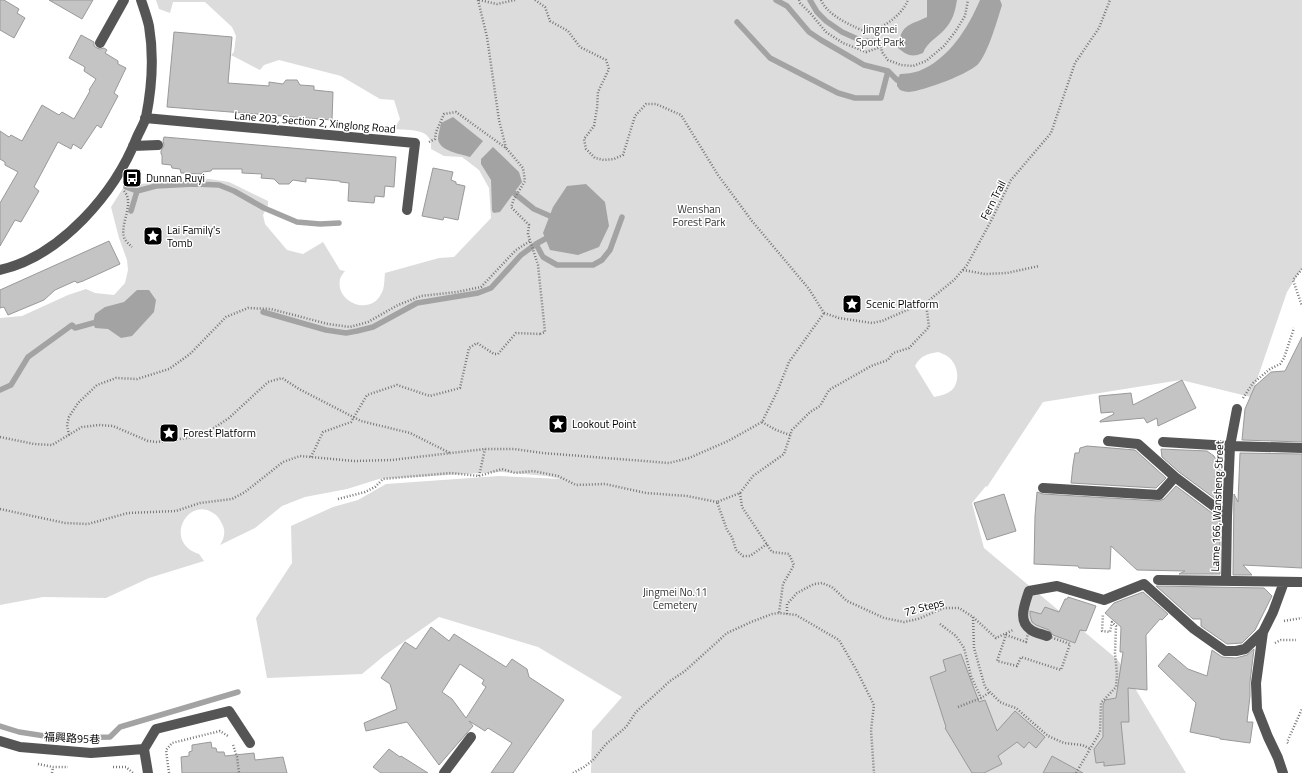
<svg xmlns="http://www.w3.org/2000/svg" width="1302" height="773" viewBox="0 0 1302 773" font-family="'Titillium Web','Noto Sans TC',sans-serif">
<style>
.green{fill:#dcdcdc;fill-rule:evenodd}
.water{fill:#a3a3a3}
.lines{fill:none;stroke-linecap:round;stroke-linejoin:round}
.stream{stroke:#a3a3a3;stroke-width:5.5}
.building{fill:#c4c4c4;stroke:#999;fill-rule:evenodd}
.path{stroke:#777;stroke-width:2.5;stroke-dasharray:1 2;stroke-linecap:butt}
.minor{stroke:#555;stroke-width:10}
.path-bridge{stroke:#777;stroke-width:2.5;stroke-dasharray:1 2;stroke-linecap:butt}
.labels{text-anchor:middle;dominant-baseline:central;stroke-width:3;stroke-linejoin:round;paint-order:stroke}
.park-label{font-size:11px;fill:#333;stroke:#fff}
.street-label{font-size:11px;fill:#000;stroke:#fff}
.poi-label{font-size:11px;fill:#000;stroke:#fff;text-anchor:start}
</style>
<rect width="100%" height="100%" fill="#fff"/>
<path class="green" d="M156 0H1302V268L1287 292 1251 397 1181 380 1043 402 987 487 986 486 972 503 984 548 1118 660 1186 773H591L592 731 622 697 538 647 439 617 385 655 362 674 267 678 256 618 292 563 291 526 333 507 358 500 386 484 499 476 561 479 546 476 501 472 379 479 347 489 305 497 282 506 255 528 220 545C225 537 226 530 221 522 219 518 217 515 213 513 187 496 163 543 199 554L204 561 149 578 106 598 43 597 0 605V318L22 316 68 295 86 289 95 293 114 295 125 283 128 270 127 260 119 238 111 207 125 185 209 179 229 182 268 201V205L263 215 265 224 287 250 303 254 323 242 340 270 345 271C343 273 341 276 340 279 335 303 371 316 381 294 385 288 384 280 385 273L439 258 454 257 491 218 489 188 479 170 462 157 444 156 431 149C433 127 410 131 394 129L400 119 394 100 380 99 341 76 279 60 264 65 260 70 231 55 234 52 236 36 232 27 205 2H173L170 13 159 9ZM938 352C941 353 944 354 947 356 958 363 961 381 952 390 947 394 940 396 934 397L915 366C921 355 927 354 938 352Z"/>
<path class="water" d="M927 0H957C955 12 953 20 945 29 937 38 927 42 923 53 911 58 907 55 898 48 901 24 908 26 927 17Z
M980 0H1000L1002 5C997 21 989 50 979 63 972 73 923 91 909 92 906 92 903 91 900 90L897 86V80L900 74C906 74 913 73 919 71 949 59 968 28 980 0Z
M453 117 483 141 470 157C461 154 439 151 438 139 438 134 440 129 441 123Z
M493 147 519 172 522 182 500 212 494 213 492 211 491 180 481 164V159Z
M586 184 605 202 609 226 599 247 578 255 550 250 543 233 553 207 567 186Z
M137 290H149L156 300 154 312 132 336 121 338 108 329 95 328 93 323 95 314 105 307 124 302Z"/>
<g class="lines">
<path class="stream" d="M776 0 787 6 809 32 821 40 864 65 888 71 897 80
M810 0 817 12 826 21 842 32 862 41H874
M737 22 770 58 838 93 855 98H881L888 71
M126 187 137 191 131 211
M137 191 156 186 194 184 219 185 234 191 264 208 297 222 320 224 339 223
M514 193 534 209 550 216
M545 239 536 244 543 257 557 265H593L602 260 610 250 622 217
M263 312 326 330 346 333 357 331 373 327 417 303 478 293 491 288 521 255 536 244
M0 390 11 385 28 357 72 325 75 328 93 323
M0 726 19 732 58 738 110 737 120 727 238 692"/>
</g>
<path class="building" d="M0 0H4L19 9 17 13 25 18 14 38 0 30Z
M49 0H93L82 19Z
M174 32 232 37 228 83 269 86V82L283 84 286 80H297L300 85 314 86V90L333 92 332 120 167 107Z
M81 35 94 42V46L97 48 100 49 104 48 107 50 105 53 118 61V64L126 68 114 93 118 96 101 128 97 125 81 149 73 144 71 149 58 142 34 187 39 191 21 222 15 220 0 246V203L18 172 5 165V162L0 159V131L9 137 11 135 22 141 42 105 59 115 62 112 74 119 90 91 89 90 96 79 84 71 85 67 69 58Z
M164 137 396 157 394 187 385 186 384 197 375 196 374 203 348 201 349 183 340 182V181L306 178V182L293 180 289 184H279L274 179 261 178 262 174 242 173V169H212L211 171 203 172 201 174 181 173 180 169 172 168 171 165 162 164V155L161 154V151L164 145 163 141Z
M433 168 453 172 451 180 456 182V184L465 186 458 220 444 217 443 220 422 216Z
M109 241 120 264 83 281 77 283 75 281 55 290 44 300 8 315 4 307 0 308V290Z
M1302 337V442L1242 440 1245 409 1255 386 1271 372 1285 371Z
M1182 380 1196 408 1158 426 1157 418 1147 423 1144 418 1100 422V421L1114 414 1113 412 1101 413 1099 396 1131 393 1133 405Z
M1087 446 1135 450 1166 478 1156 488 1071 483 1073 465 1075 453H1079L1080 448Z
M1161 449 1207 451 1214 456 1222 471 1221 503 1179 472 1162 457Z
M1240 453 1302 454V568L1243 565 1252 575H1233L1234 494 1238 502Z
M1176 486 1220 519V574H1179L1185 571 1137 570 1111 546 1110 569 1079 568 1078 566 1034 564 1035 516 1037 492 1043 494 1159 501 1164 499Z
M1004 494 1016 531 987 540 974 503Z
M1156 586 1264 588 1272 596 1255 630 1242 643 1227 644 1201 626V619H1193Z
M1143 592 1168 614 1162 620 1160 619 1146 635 1147 690 1128 688 1129 722H1121L1125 764 1104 766V762L1096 763 1094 749 1103 737V705L1105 700 1116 698 1123 652H1120L1121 627 1105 613 1114 603Z
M1068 597 1096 606 1086 631 1080 630 1075 643 1053 635 1049 630 1036 625 1032 622 1030 615V611L1041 614 1045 607 1059 612 1065 599H1067Z
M431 627 449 641 454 634 506 667 512 659 527 669 529 677 564 700 513 773H491L512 743 488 728 485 731 469 721 473 726 439 765 407 722 366 731 364 723 397 709 390 684 381 678 405 642 416 649ZM460 664 484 680 482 684 486 687 466 718 452 699 442 692Z
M1254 649 1250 682V696L1247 722H1253L1250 743 1220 739V738L1190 732 1196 703 1158 666 1169 653 1188 669 1207 676 1212 650 1222 657 1236 658 1247 655Z
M961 654 979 702 985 700 997 731 1015 711 1045 737 1036 748 1029 742 1024 748 1017 742 998 756 1002 764 984 773H972L945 728 946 727 930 677 946 671 943 660Z
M211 742 212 748H216L217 752H224L225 756 254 753 255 760 283 757 287 773H182L181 757 189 756V752L192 751V745Z
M389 749 400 757 401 756 428 773H381L373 767Z
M1052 756 1083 773H1043Z"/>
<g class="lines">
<path class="path" d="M478 0 487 37 499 120 506 148
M479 0 497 4 515 0
M535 0 545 7 550 21 568 31 580 47 606 60 609 69 598 92 597 108 594 126 584 139 586 149 595 158 604 160 614 159 623 155 635 116 646 104H656L681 115 718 175 752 221 809 289 824 313
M799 0 800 3 811 14 826 32 843 43 866 52 881 47
M821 0C827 13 842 21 855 27 857 28 861 30 863 30 881 32 902 15 908 0
M877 29 882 52 888 60 901 65 913 66 926 61 944 46 955 32 965 16 968 0
M429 142 435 139 436 132 444 114 456 112 506 148 523 168 525 181 514 199 511 207 529 225 528 234 538 265 545 332 540 334
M124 191C135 203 120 223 124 237 125 241 129 244 132 247
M1302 269 1293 280 1302 306
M963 270 985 274 1007 273 1039 266
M824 313 839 318 872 323 882 321 905 311 927 302 954 280 967 265 991 221 1011 180 1051 133 1075 63 1099 28 1110 0
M1243 398 1253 383 1270 369 1280 364 1284 358 1294 328
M762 422 776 430 790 435
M69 435 67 425 69 417 78 403 97 385 116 378 137 379 169 369 190 354 226 317 248 308 271 309 328 324 350 327 368 322 398 305 421 296 457 292 481 287 516 250 530 241
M0 437 34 444 52 445 82 427 99 425 113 426 148 441 157 442 202 436 229 418 268 382 282 378 299 389 361 421 410 433 450 453
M479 476 485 449
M740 493 742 507 772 552 789 554 794 565 783 584 779 613
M338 499 365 492 375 487 383 479 451 473 479 476 502 469 515 473 533 471 558 476 576 485 605 484 646 493 687 496 717 502
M0 509 65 523 88 524 128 513 176 511 200 503 232 499 245 492 283 462 300 456 354 461 392 460 485 449H514L543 453 669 463 689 458 728 441 762 422 777 392 789 362 824 313
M767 544 750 556H743L736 550 732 537 727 530 717 502 740 493 753 476 784 454 792 430 810 412 820 406 829 390 871 366 888 360 893 353 909 348 929 327 927 311V303
M787 614V604L797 593 814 584 822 583 832 587 847 601 884 618 904 622 918 619 944 608H959L973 617 996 638 1013 630
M973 617 974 648 985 687 1000 702 1007 705 1016 708 1048 736 1064 743 1082 745 1091 749
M1284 621 1302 618
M940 624 956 636 964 648 971 676 981 698
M1028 633 1047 636 1070 644 1061 670 1021 657 1017 666 997 661 1006 635 1026 642Z
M1275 643 1281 640H1296
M958 707 981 698 990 692
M1288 743 1287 742 1302 709
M233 745 237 757 239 773
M38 764 53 767H68
M113 767H126L133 773
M52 773 53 767
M169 773 166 750 172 743 220 731 228 736
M573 773 584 767 593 760 606 744 626 727 636 712 670 681 685 671 727 633 751 622 772 614 779 613 796 615 839 640 857 671 874 705 871 730 874 773
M1076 773 1100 732 1101 703 1116 687 1117 674 1115 653 1116 626 1112 622 1110 632 1102 631 1103 614"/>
<path class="minor" d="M100 43 124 0
M145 118 415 143 407 210
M133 146 158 145
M0 270C61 256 115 193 137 137 140 130 144 124 146 117 152 87 154 56 149 26 147 17 144 9 141 0
M1108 441 1138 444 1175 477
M1163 442 1230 446 1302 448
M1043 488 1159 495 1175 477 1227 516
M1158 580 1302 582
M1226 581 1227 516 1230 446 1237 409
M1263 632 1256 683 1257 709 1268 737 1278 758 1283 773
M1047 636C1042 634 1035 633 1031 630 1017 621 1025 604 1029 591L1057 586 1104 600 1144 584 1194 629 1225 651H1236L1245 649 1263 632 1273 612 1284 582
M0 741 20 747 91 753 144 749
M148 773 144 749 156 729 229 711 250 743
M444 773 471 737"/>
<path class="path-bridge" d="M311 457 323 432 351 422 367 395 397 385 430 396 460 388 469 348 477 343 494 354H498L516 333 540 334"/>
</g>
<defs>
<g id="bus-square" transform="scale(1)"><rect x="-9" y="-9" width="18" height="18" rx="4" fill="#000" stroke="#fff"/><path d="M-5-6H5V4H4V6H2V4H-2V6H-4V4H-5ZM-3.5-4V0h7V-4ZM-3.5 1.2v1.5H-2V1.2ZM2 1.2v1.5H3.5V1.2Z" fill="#fff"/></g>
<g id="sight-square" transform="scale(1)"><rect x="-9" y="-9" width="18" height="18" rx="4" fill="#000" stroke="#fff"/><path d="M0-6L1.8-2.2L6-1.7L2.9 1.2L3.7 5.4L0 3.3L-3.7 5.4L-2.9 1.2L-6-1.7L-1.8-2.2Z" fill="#fff"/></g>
</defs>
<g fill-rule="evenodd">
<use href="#bus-square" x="132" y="178"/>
<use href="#sight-square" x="153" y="236"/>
<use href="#sight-square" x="852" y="304"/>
<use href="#sight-square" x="558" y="424"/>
<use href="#sight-square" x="169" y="433"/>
</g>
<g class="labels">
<g class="park-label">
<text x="880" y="29">Jingmei<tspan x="880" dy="13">Sport Park</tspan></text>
<text x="699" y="209">Wenshan<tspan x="699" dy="13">Forest Park</tspan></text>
<text x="675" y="592">Jingmei No.11<tspan x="675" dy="13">Cemetery</tspan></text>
</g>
<g class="street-label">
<text transform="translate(315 122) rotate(5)">Lane 203, Section 2, Xinglong Road</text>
<text transform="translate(993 200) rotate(-63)">Fern Trail</text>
<text transform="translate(1217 506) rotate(-88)">Lame 166, Wansheng Street</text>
<text transform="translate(924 607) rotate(-15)">72 Steps</text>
<text transform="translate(72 738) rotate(3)">福興路95巷</text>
</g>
<g class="poi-label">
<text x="146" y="178">Dunnan Ruyi</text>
<text x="167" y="230">Lai Family's<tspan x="167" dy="13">Tomb</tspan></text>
<text x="866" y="304">Scenic Platform</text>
<text x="572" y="424">Lookout Point</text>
<text x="183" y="433">Forest Platform</text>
</g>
</g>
</svg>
